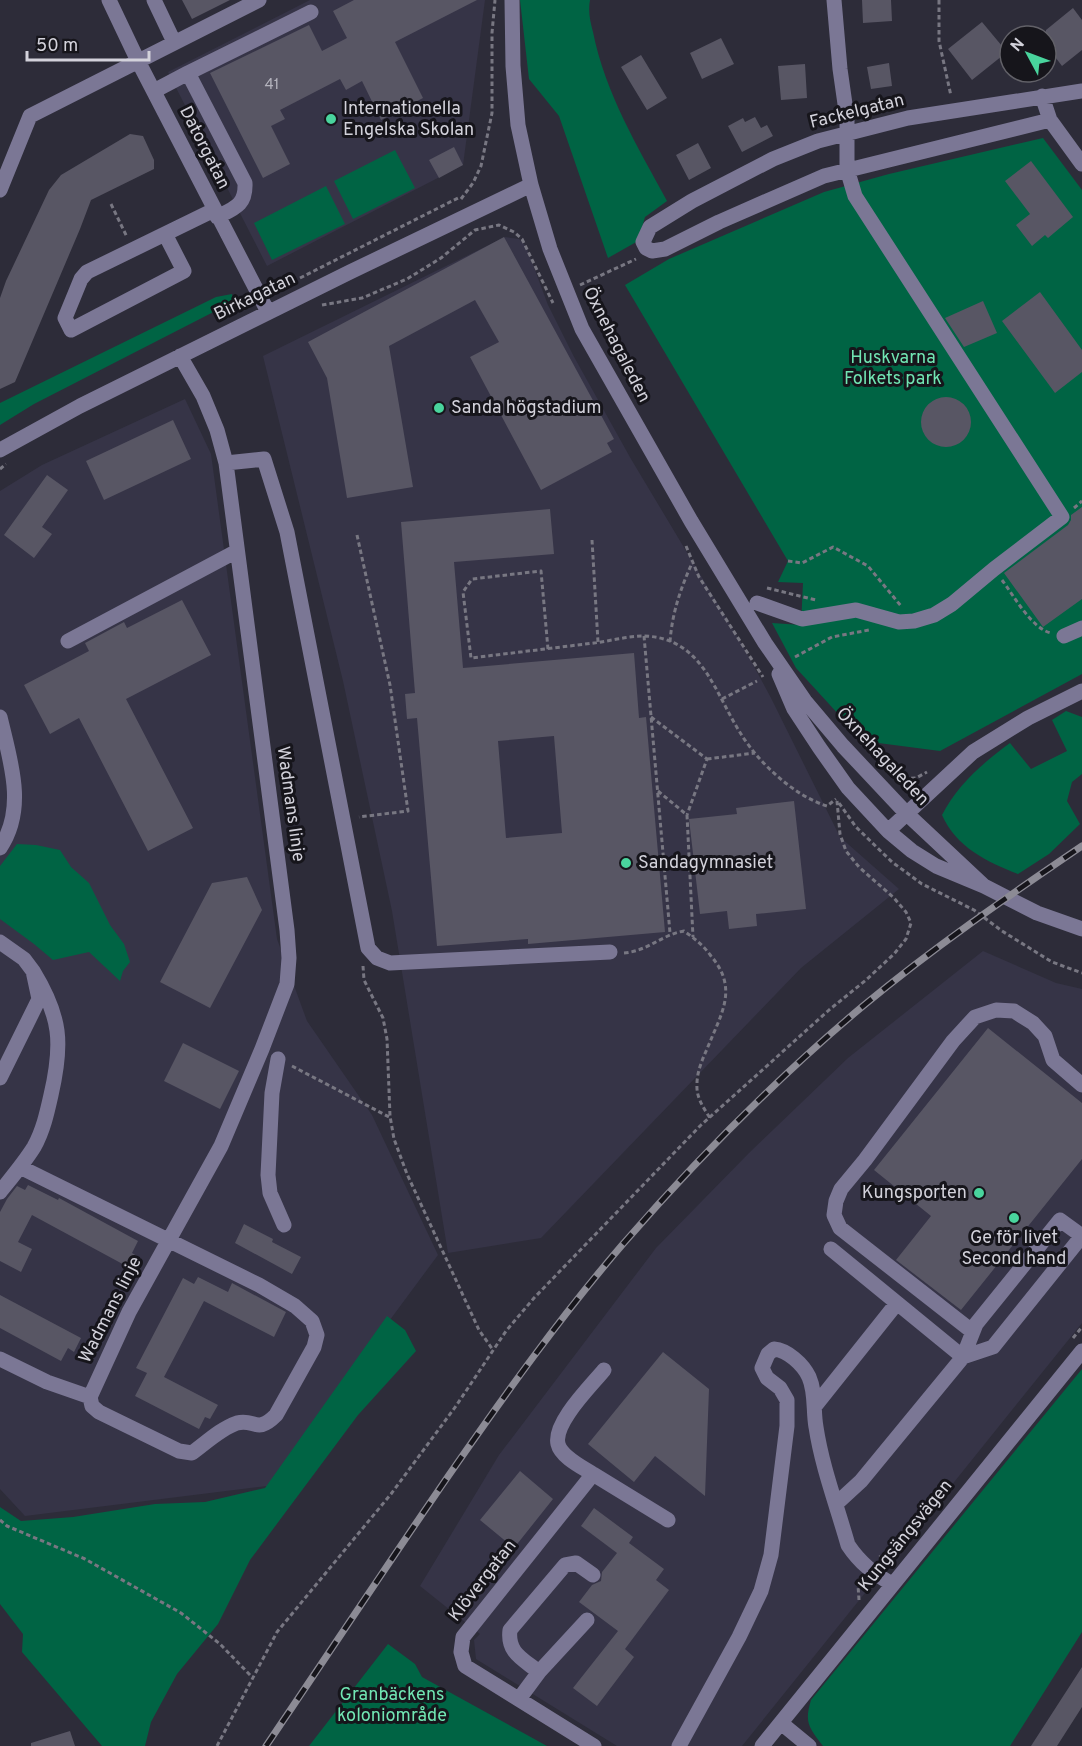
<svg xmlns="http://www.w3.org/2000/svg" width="1082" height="1746" viewBox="0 0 1082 1746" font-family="Overpass,sans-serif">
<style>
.built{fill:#363447}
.green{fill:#006444}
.building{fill:#585664;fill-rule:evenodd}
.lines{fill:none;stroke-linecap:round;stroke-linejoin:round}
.path{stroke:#787782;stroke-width:3;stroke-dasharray:4.5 3;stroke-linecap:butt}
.minor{stroke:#7b7795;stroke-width:15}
.rail-casing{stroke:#8c8b95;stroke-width:7}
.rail{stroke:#16151b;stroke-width:4.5;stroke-dasharray:14;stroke-linecap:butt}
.poi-dot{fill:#49d49d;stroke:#16151b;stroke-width:2}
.labels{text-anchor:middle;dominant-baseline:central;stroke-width:6;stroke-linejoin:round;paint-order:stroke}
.number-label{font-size:15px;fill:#b4b3bd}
.poi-label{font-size:18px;fill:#d3d2db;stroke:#16151b;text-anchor:start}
.street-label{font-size:18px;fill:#d3d2db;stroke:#16151b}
.park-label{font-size:18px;fill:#71e6b3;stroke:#16151b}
</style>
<rect width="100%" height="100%" fill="#2d2c39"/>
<path class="built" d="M310 0H485L463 165 267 266 168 72Z
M505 237 519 239 526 246 548 305 573 355 631 459 743 646 771 698 840 837 899 889 801 968 541 1238 448 1253 392 911 343 681 263 356Z
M185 399 211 454 277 939 307 1021 372 1115 438 1255 267 1486 25 1516 0 1489V491L42 465Z
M983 951 1056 983 1082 989V1323L742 1746H617L476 1659 474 1640 480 1634 420 1586 499 1455 656 1248 749 1153 848 1058Z"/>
<path class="green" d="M520 0H590C588 11 590 21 593 32 605 93 638 147 667 201L645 217 638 241 608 258 559 116 529 79Z
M1043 138 1082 190V674L940 751 863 741 796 668 772 623 801 625 803 583 778 582 788 561 625 285 669 259 824 192 889 174Z
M395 150 415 188 353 219 334 181Z
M326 186 345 224 272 260 254 223Z
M232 294 233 302 34 404 0 425V403L216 297Z
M1066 711 1082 717V774L1072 782 1067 801 1080 824 1049 854 1018 874C987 862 956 847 942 815 958 784 983 763 1010 743L1031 769 1067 751 1052 720Z
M17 844 36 845 60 850 71 867 89 883 110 925 124 944 130 962 123 971 120 981 89 952 53 960 34 944 0 919V866Z
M387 1316 405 1330 416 1351 358 1415 250 1560 218 1624 177 1674 151 1722 145 1746H102L22 1652 23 1634 0 1604V1507L21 1521 73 1517 155 1504 205 1502 265 1488Z
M1082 1369V1632L1010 1746H823C809 1727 804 1723 811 1700Z
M388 1644 415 1664 422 1677 547 1746H309Z"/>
<path class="building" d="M182 0H230L192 19Z
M354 0H477L395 42 423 98 381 120 362 81 346 90 340 79 280 110 285 119 271 126 290 164 263 178 210 73 309 25 322 51 347 38 333 11Z
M862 0H891L892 21 863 23Z
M1073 8 1082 20V50L1062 66 1046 45V30Z
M982 22 1007 52 972 80 948 49Z
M721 38 734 64 702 79 690 53Z
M641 55 667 98 647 110 621 67Z
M889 63 892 86 871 89 867 67Z
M805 64 807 98 781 100 778 66Z
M755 117 761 128 767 125 773 136 742 152 728 126 743 118 745 122Z
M130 134 143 136 154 160V169L91 200 80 229 15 382 0 389V298L6 281 49 190 61 175Z
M698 143 711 168 689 180 676 155Z
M454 147 463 165 439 178 429 160Z
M1031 161 1073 217 1048 238 1045 235 1032 246 1016 225 1030 214 1005 181Z
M504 237 614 439 607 443 612 452 541 490 470 357 499 342 475 300 389 346 413 487 347 498 327 378 308 342Z
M1040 292 1082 350V372L1055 393 1002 321Z
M983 301 997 333 964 347 945 318Z
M921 422a25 25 0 1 1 50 0a25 25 0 1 1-50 0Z
M173 420 191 459 104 500 86 461Z
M47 475 68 490 42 527 52 534 34 558 4 535Z
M1082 507V599L1043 627 1004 573 1068 525 1071 520V515Z
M550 509 554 554 454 562 463 668 634 653 639 718 646 717 665 932 528 944V939L437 946 417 718 407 719 405 694 415 693 401 522ZM554 736 562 833 506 838 498 741Z
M182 600 211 655 126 699 193 828 148 851 79 718 50 734 24 685 89 651 85 643 124 622 127 628Z
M794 801 806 909 756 914 757 926 729 929 727 911 700 914 689 819 737 814 736 808Z
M247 877 262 910 210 1008 160 982 212 883Z
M988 1028 1082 1103V1159L961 1310 896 1260 931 1216 874 1170Z
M183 1043 239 1071 220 1109 164 1081Z
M28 1185 58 1200 59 1198 138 1241 132 1253 137 1256 130 1268 32 1215 18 1242 32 1249 21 1272 0 1261V1212L7 1199 17 1186 25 1190Z
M244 1224 273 1239 272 1242 301 1257 292 1274 235 1243Z
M198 1277 228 1292 232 1283 286 1312 274 1337 204 1301 164 1377 218 1405 210 1419 205 1417 199 1429 135 1396 147 1373 136 1368 183 1278 194 1284Z
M0 1295 81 1338 74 1352 68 1348 61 1361 0 1328Z
M663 1352 709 1389 705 1496 655 1456 634 1482 588 1444Z
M520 1471 553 1499 514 1548 480 1520Z
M594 1508 633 1537 629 1543 664 1569 656 1580 669 1590 625 1649 634 1657 597 1706 573 1688 618 1631 579 1602 592 1585 601 1581 602 1572 617 1553 581 1526Z
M1082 1667V1707L1057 1746H1031Z
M70 1731 75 1746H31V1743Z"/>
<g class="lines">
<path class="path" d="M939 0V41L951 96
M461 199 473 183 481 166 492 113V33L495 0
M111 204 127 237
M300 278 460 197
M580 285 636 259
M322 305 362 298 407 279 441 258 475 230 499 225 514 232 522 239 553 303
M0 469 6 464
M1074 508 1082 501
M357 535 390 685 408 811 359 817
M592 540 598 642
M686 546 699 577 763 677
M788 561 802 563 833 547 868 566 901 606
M1002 580C1014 596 1032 629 1051 633
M767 588 816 600
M644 636 670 933
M670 642C672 613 681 587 693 561
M548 649 541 571 472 579 463 592 471 658C512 653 553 648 594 643 610 641 628 636 644 636 703 638 714 692 741 734 758 762 794 796 827 806L836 799
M795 657 832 637 869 630
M722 699 757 681
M651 717 707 759 687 815
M707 759 755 753
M896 779 916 778 927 772
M658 791 687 815 693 937
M839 803 856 827 892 862 922 884 974 910 1002 931 1052 962 1082 973
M624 953C648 951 661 935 684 931 695 939 703 945 711 956 739 989 721 1014 707 1049 702 1060 697 1072 697 1084 696 1097 703 1107 710 1118
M363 966 364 980 383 1018 387 1039 390 1116 394 1139 407 1174 479 1330 493 1350
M292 1066 391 1118
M1073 1338 1082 1327
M0 1520 7 1526 85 1559 181 1613 220 1644 252 1677
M879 1557 896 1554
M859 1600 858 1585 859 1580
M217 1746 277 1632 391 1494 456 1406 506 1331 534 1298 700 1126 829 1010 866 980 894 954 906 939 911 923 906 912 894 898 859 867 846 851 840 834 837 801"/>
<path class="minor" d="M109 0 138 61 268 312
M154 0 174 42
M512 0 513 66 518 125 531 185 550 249 582 329 691 521 765 643 805 701 843 746 906 813 984 886
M188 73 311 12
M154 91 188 73 245 183C246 205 235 208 217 217
M1042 96 1050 120 1082 164
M1050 120 824 176 719 222 665 249 652 251 646 248 643 242 650 227 692 201 773 159 818 141 908 118 1082 91
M0 190 30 116 259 0
M165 234 184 271 71 330 65 318 81 279 87 272 214 210
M0 450 80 406 350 272 531 185
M226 463 264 459 287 532 368 948 377 958 390 963 610 952
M757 603 802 619 856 610 899 622 914 621 934 615 952 604 994 569 1062 517 855 196 847 169V118L840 69 834 0
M1064 636 1082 628
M68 641 237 551
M779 674 794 709 819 747 848 788 888 831 912 851 936 866 984 886 1037 913 1082 929
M0 717C10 760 27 808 0 848
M888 831 973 752 1028 718 1082 691
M0 942 24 959 33 971 39 999 0 1078
M278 1059 272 1093 268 1175 270 1193 284 1225
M20 1167 259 1285 295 1306 312 1321 317 1335 314 1347 276 1415C256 1435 255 1418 237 1423 220 1429 206 1443 192 1453L179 1451 99 1412 92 1406 90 1397 129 1312 221 1146 262 1049 287 984 289 958 287 930 226 463 217 430 203 396 180 356
M0 1192C12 1177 24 1163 34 1147 43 1131 47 1113 51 1095 63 1043 61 1017 33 971
M831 1249 963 1357
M973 1332 840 1228 834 1215 836 1201 841 1189 865 1160 953 1041 975 1017 996 1010 1014 1011 1033 1023 1045 1036 1053 1060 1082 1085
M963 1357 993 1347 1082 1236
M0 1359 47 1382 90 1397
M815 1406 897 1303
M593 1474C582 1467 561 1457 558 1444 553 1423 591 1386 604 1370
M836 1504 861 1481 963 1357 976 1324 1060 1220 1082 1236
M539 1672 587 1620
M519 1699 539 1672C523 1659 507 1653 510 1630L565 1565 576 1563 593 1575
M781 1723 809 1746
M594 1746 465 1666 461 1652 463 1637 593 1474 668 1520
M679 1746 739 1637 761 1591 771 1555 787 1426V1400L780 1388 767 1378 762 1368 768 1354 774 1349C787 1350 803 1364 809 1377 816 1393 813 1411 816 1427 822 1467 837 1506 848 1545 860 1563 873 1573 892 1584
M762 1746 1082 1351"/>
<g class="rail-casing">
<path id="rail" d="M266 1746C327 1656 387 1565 449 1475 504 1396 560 1317 623 1244 697 1159 777 1078 863 1006 933 948 1007 897 1082 846"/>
</g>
<use href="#rail" class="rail"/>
</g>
<g class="poi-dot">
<circle cx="331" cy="119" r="6"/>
<circle cx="439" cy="408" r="6"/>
<circle cx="626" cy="863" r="6"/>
<circle cx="979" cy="1193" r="6"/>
<circle cx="1014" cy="1218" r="6"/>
</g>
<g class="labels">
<g class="number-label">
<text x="272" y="85">41</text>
</g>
<g class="poi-label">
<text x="343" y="109">Internationella<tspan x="343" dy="21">Engelska Skolan</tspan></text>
<text x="451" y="408">Sanda högstadium</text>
<text x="638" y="863">Sandagymnasiet</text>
<text x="967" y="1193" text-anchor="end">Kungsporten</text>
<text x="1014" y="1238" text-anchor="middle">Ge för livet<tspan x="1014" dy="21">Second hand</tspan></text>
</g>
<g class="street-label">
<text transform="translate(857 112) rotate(-14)">Fackelgatan</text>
<text transform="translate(204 148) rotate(63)">Datorgatan</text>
<text transform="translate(255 297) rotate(-26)">Birkagatan</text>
<text transform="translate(616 345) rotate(63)">Öxnehagaleden</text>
<text transform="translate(882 757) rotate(47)">Öxnehagaleden</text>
<text transform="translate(290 804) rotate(82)">Wadmans linje</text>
<text transform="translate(111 1310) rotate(-63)">Wadmans linje</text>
<text transform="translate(906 1536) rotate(-51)">Kungsängsvägen</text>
<text transform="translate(483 1581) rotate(-52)">Klövergatan</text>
</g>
<g class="park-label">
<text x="893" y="358">Huskvarna<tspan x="893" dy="21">Folkets park</tspan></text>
<text x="392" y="1695">Granbäckens<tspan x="392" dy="21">koloniområde</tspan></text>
</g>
</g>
<g transform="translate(1028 54) rotate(311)"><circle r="28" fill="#16151b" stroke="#626168" stroke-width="1.5"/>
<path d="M0-4.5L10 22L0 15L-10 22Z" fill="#49d49d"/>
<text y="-9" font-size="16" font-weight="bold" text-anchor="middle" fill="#d3d2db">N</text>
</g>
<path d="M27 51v9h122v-9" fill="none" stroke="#d3d2db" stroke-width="3"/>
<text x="36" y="51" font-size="18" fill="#d3d2db" stroke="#16151b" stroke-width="4.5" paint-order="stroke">50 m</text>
</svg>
